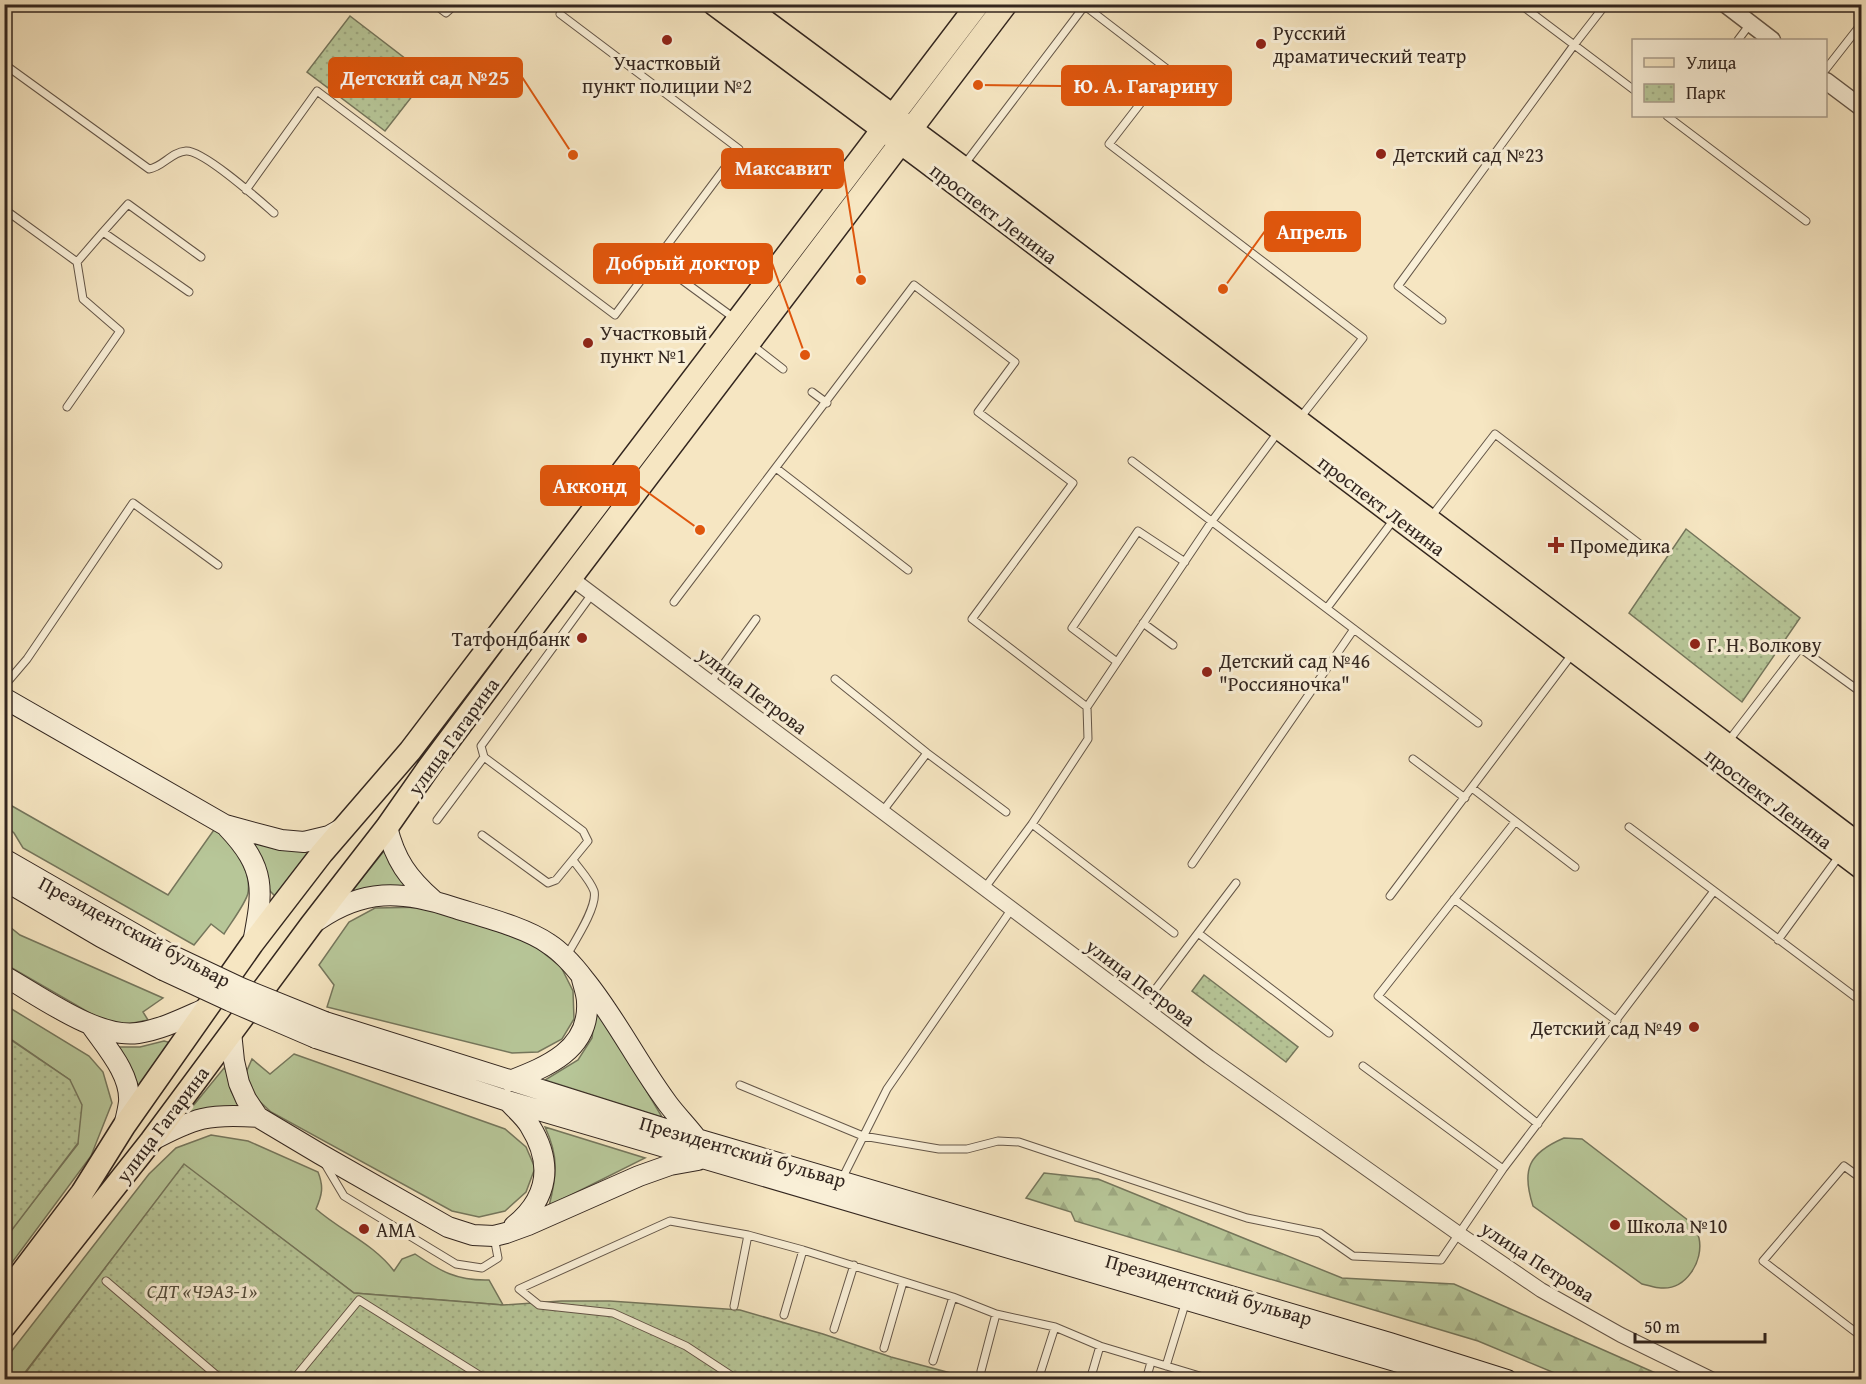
<svg xmlns="http://www.w3.org/2000/svg" width="1866" height="1384" viewBox="0 0 1866 1384" font-family="'Gentium Book Plus',serif">
<style>
.grass{fill:#b7c698;stroke:#75765c;stroke-width:1.5}
.forest{fill:url(#forest-firs);stroke:#75765c;stroke-width:1.5}
.park{fill:url(#park-dots);stroke:#75765c;stroke-width:1.5}
.lines{fill:none;stroke-linecap:round;stroke-linejoin:round}
.service-casing{stroke:#645648;stroke-width:9}
.minor-casing{stroke:#645648;stroke-width:16}
.tertiary-casing{stroke:#645648;stroke-width:19}
.secondary-casing{stroke:#33261f;stroke-width:22}
.primary-casing{stroke:#33261f;stroke-width:25}
.service{stroke:#f9efd7;stroke-width:7}
.minor{stroke:#f9efd7;stroke-width:14}
.tertiary{stroke:#f9efd7;stroke-width:16}
.secondary{stroke:#f9efd7;stroke-width:20}
.primary{stroke:#f6e6c2;stroke-width:22}
.secondary-bridge-casing{stroke:#33261f;stroke-width:22;stroke-linecap:butt}
.secondary-bridge{stroke:#f9efd7;stroke-width:20}
.poi-dot{fill:#8f2418;stroke:#f9efd7;stroke-width:2}
.labels{text-anchor:middle;dominant-baseline:central;stroke-width:6;stroke-linejoin:round;paint-order:stroke}
.poi-label{font-size:20px;fill:#33261f;stroke:#f9efd7;text-anchor:start}
.street-label{font-size:20px;fill:#33261f;stroke:#f9efd7}
.park-label{font-size:20px;font-style:italic;fill:#544e3d;stroke:#f9efd7}
.leader{fill:none;stroke:#df560d;stroke-width:2}
.callout-dot{fill:#df560d;stroke:#f9efd7;stroke-width:2}
.callout{fill:#df560d;stroke:#df560d;stroke-width:2}
.callout-label{font-size:21px;text-anchor:middle;font-weight:bold;fill:#fff}
</style>
<defs>
<pattern id="forest-firs" width="22" height="20" patternUnits="userSpaceOnUse" patternTransform="scale(1.5)"><rect width="22" height="20" fill="#b7c698"/><path d="M5 1l3.5 6h-7zM16 11l3.5 6h-7z" fill="#9eaa83"/></pattern>
<pattern id="park-dots" width="8" height="8" patternUnits="userSpaceOnUse" patternTransform="scale(1.5)"><rect width="8" height="8" fill="#b7c698"/><path d="M2 2h.1M6 6h.1" fill="none" stroke="#9eaa83" stroke-width="1.8" stroke-linecap="round"/></pattern>
</defs>
<rect width="100%" height="100%" fill="#f6e6c2"/>
<filter id="stains"><feTurbulence type="fractalNoise" baseFrequency=".00333" numOctaves="4"/><feColorMatrix values="0 0 0 0 .2 0 0 0 0 .09 0 0 0 0 .02 0 0 0 .5 -.17"/></filter>
<radialGradient id="worn" r=".72"><stop offset=".6" stop-color="#630" stop-opacity="0"/><stop offset="1" stop-color="#630" stop-opacity=".3"/></radialGradient>
<path class="grass" d="M5 802 168 895 216 827C231 846 252 866 248 893 246 903 230 924 224 934L211 924 194 945 23 848 14 833 5 825Z
M245 837 312 851 277 898 270 891 261 859Z
M384 851 388 853 410 889 354 893V888Z
M429 907 531 943 561 967 573 991 574 1019 562 1039 538 1052 512 1053 327 1007 334 985 319 965 349 922 375 908Z
M5 923 20 935 163 998 143 1012 148 1020 123 1025 102 1020 5 964Z
M5 1005 89 1056 103 1072 112 1103 91 1156 5 1272 4 1239 78 1144 70 1080 5 1035Z
M596 1006 662 1117 545 1080 578 1060 592 1038Z
M164 1041 168 1042V1047L141 1085H138L128 1062 118 1047H140Z
M294 1054 505 1129 526 1147 535 1168 526 1192 505 1211 479 1217 452 1211 271 1112 257 1099 245 1075 252 1059 270 1074Z
M224 1068 226 1070 231 1091 240 1108 189 1113 188 1112Z
M545 1127 645 1158 549 1206C557 1175 559 1157 545 1127Z
M211 1135 248 1141 318 1172C324 1187 322 1195 316 1209 341 1231 374 1244 394 1271L402 1259 415 1254C440 1271 457 1281 489 1280L503 1305 354 1293 184 1165 20 1379H5L4 1361 149 1174 176 1148Z
M1564 1138 1582 1139 1689 1221C1693 1227 1697 1232 1699 1238 1704 1261 1686 1290 1661 1288 1655 1288 1648 1285 1642 1284L1533 1206C1521 1169 1529 1153 1564 1138Z"/>
<path class="forest" d="M1044 1173 1098 1179 1342 1278 1454 1284 1669 1379H1569L1478 1341 1075 1221 1071 1212 1026 1198Z"/>
<path class="park" d="M350 16 428 76 385 131 307 72Z
M1686 529 1800 618 1742 702 1629 613Z
M1204 975 1298 1047 1286 1062 1192 991Z
M5 1036 70 1080 82 1105 78 1143 5 1239Z
M184 1164 354 1293 503 1305 561 1301H610L740 1310 823 1334 891 1357 973 1379 20 1380Z"/>
<g class="lines">
<g class="service-casing">
<path id="service" d="M434 4 446 13 456 4
M1520 4 1634 90
M1085 6 1167 69 1109 144 1363 338 1300 418
M1738 40 1750 24
M4 64 149 169C163 167 171 152 186 151 203 150 259 200 274 213
M1826 69 1862 23
M1667 116 1806 221
M964 165 1086 4
M246 190 317 91 615 315 739 149 560 14
M4 209 77 262 83 299 120 331 67 407
M103 232 128 204 201 257
M656 261 734 318
M77 262 103 232 189 292
M4 296 6 295
M1442 320 1398 286 1574 45 1606 4
M752 345 783 369
M812 392 827 403
M1132 461 1478 723
M776 468 908 570
M1431 517 1495 434 1649 551
M674 602 914 285 1015 362 978 412 1073 483 972 619 1087 707
M1327 608 1395 518
M1143 623 1173 645
M1117 662 1072 628 1138 531 1185 562
M835 679 927 753 1006 812
M710 683 756 619
M4 686 27 659 133 503 218 565
M1727 743 1800 648 1862 693
M1413 759 1465 798
M1472 788 1575 867
M882 812 927 753
M437 820 484 757
M1515 822 1378 996 1538 1124
M1032 824 1174 933
M1629 827 1862 1002
M482 835 548 883 556 880 588 841 583 831 484 757 481 746 592 594
M1192 864 1354 629
M984 889 1032 824 1088 739 1087 707 1212 521 1279 431
M1390 896 1573 653
M1454 899 1617 1021
M1198 933 1236 883
M1778 940 1840 855
M567 955C575 941 598 906 594 891 590 880 580 870 573 860
M1142 1007 1198 933 1329 1033
M1363 1066 1503 1169
M740 1085 863 1136 939 1149H967L998 1141 1019 1142 1247 1218 1320 1233 1353 1256 1441 1260 1503 1169 1714 891
M325 1164 344 1196 456 1264 482 1268 498 1258 494 1237
M842 1179 887 1089 1011 910
M1862 1179 1844 1166 1763 1261 1862 1337
M106 1281 222 1380
M734 1306 748 1235
M784 1315 803 1250
M834 1329 854 1265
M884 1348 903 1282
M933 1361 953 1297
M1166 1366 1186 1301
M981 1371 996 1314
M293 1380 359 1300 487 1380
M738 1380 686 1346 613 1313 539 1305 519 1289 670 1221 748 1235 803 1250 953 1297 996 1314 1055 1327 1100 1346 1213 1380
M1038 1380 1055 1327
M1090 1380 1100 1346
M1146 1380 1151 1362"/>
</g>
<g class="minor-casing">
<path id="minor" d="M571 578 1209 1057 1459 1234 1541 1290 1621 1335 1713 1380"/>
</g>
<g class="tertiary-casing">
<path id="tertiary" d="M1725 4 1772 40
M1826 81 1862 108"/>
</g>
<g class="secondary-casing">
<path id="secondary" d="M4 698 225 825 281 840 304 842 329 836 343 828
M227 827C267 869 263 890 253 943
M387 827C395 860 408 878 433 900
M4 859 171 955
M4 880 101 937 163 970
M318 920C363 889 401 890 452 907 480 916 525 927 549 944 563 953 574 966 584 979 616 1018 638 1064 668 1104 677 1116 688 1127 697 1139
M4 976C40 996 97 1039 138 1033 163 1029 184 1018 207 1008
M325 1022 697 1139 1390 1343 1507 1380
M91 1025C106 1047 131 1074 129 1102 128 1110 126 1118 124 1126
M231 1032 234 1061 239 1083 246 1099 258 1117 320 1154 448 1227 473 1235 494 1236 506 1233 528 1225 639 1176 670 1165 698 1160
M316 1038 508 1101 1460 1380
M510 1081C546 1067 590 1050 587 1002 587 995 584 987 582 979
M508 1101C515 1109 525 1117 530 1126 553 1163 549 1198 514 1226
M151 1141C194 1118 209 1113 258 1117"/>
</g>
<g class="primary-casing">
<path id="primary" d="M714 4 924 160 1862 868
M742 4 974 176 1862 847
M4 1296 82 1193 124 1126 252 944 322 853 410 751 978 4
M4 1327 151 1141 311 925 387 827 429 767 541 617 1006 4"/>
</g>
<use href="#service" class="service"/>
<use href="#minor" class="minor"/>
<use href="#tertiary" class="tertiary"/>
<use href="#secondary" class="secondary"/>
<use href="#primary" class="primary"/>
<g class="secondary-bridge-casing">
<path id="secondary-bridge" d="M171 955 241 988 325 1022
M163 970 230 1001 316 1038"/>
</g>
<use href="#secondary-bridge" class="secondary-bridge"/>
</g>
<g class="poi-dot">
<circle cx="667" cy="40" r="6"/>
<circle cx="1261" cy="44" r="6"/>
<circle cx="1381" cy="154" r="6"/>
<circle cx="588" cy="343" r="6"/>
<path d="M1553 536h6v6h6v6h-6v6h-6v-6h-6v-6h6z"/>
<circle cx="582" cy="638" r="6"/>
<circle cx="1695" cy="644" r="6"/>
<circle cx="1207" cy="672" r="6"/>
<circle cx="1694" cy="1027" r="6"/>
<circle cx="1615" cy="1225" r="6"/>
<circle cx="364" cy="1229" r="6"/>
</g>
<g class="labels">
<g class="poi-label">
<text x="1273" y="32">Русский<tspan x="1273" dy="23">драматический театр</tspan></text>
<text x="667" y="62" text-anchor="middle">Участковый<tspan x="667" dy="23">пункт полиции №2</tspan></text>
<text x="1393" y="154">Детский сад №23</text>
<text x="600" y="332">Участковый<tspan x="600" dy="23">пункт №1</tspan></text>
<text x="1570" y="545">Промедика</text>
<text x="570" y="638" text-anchor="end">Татфондбанк</text>
<text x="1707" y="644">Г. Н. Волкову</text>
<text x="1219" y="660">Детский сад №46<tspan x="1219" dy="23">"Россияночка"</tspan></text>
<text x="1682" y="1027" text-anchor="end">Детский сад №49</text>
<text x="1627" y="1225">Школа №10</text>
<text x="376" y="1229">АМА</text>
</g>
<g class="street-label">
<text transform="translate(994 213) rotate(37)">проспект Ленина</text>
<text transform="translate(1382 505) rotate(37)">проспект Ленина</text>
<text transform="translate(753 690) rotate(37)">улица Петрова</text>
<text transform="translate(453 736) rotate(-54)">улица Гагарина</text>
<text transform="translate(1769 798) rotate(37)">проспект Ленина</text>
<text transform="translate(135 931) rotate(28)">Президентский бульвар</text>
<text transform="translate(1141 982) rotate(37)">улица Петрова</text>
<text transform="translate(162 1124) rotate(-53)">улица Гагарина</text>
<text transform="translate(743 1151) rotate(16)">Президентский бульвар</text>
<text transform="translate(1538 1261) rotate(33)">улица Петрова</text>
<text transform="translate(1209 1289) rotate(16)">Президентский бульвар</text>
</g>
<g class="park-label">
<text x="202" y="1290">СДТ «ЧЭАЗ-1»</text>
</g>
</g>
<path class="leader" d="M573 155L522 77M978 85L1062 86M861 280L843 168M1223 289L1265 231M805 355L772 263M700 530L639 486"/>
<g class="callout-dot">
<circle cx="573" cy="155" r="6"/>
<circle cx="978" cy="85" r="6"/>
<circle cx="861" cy="280" r="6"/>
<circle cx="1223" cy="289" r="6"/>
<circle cx="805" cy="355" r="6"/>
<circle cx="700" cy="530" r="6"/>
</g>
<g class="callout">
<rect x="329" y="58" width="193" height="39" rx="6"/>
<rect x="1062" y="66" width="169" height="39" rx="6"/>
<rect x="722" y="149" width="121" height="39" rx="6"/>
<rect x="1265" y="212" width="95" height="39" rx="6"/>
<rect x="594" y="244" width="178" height="39" rx="6"/>
<rect x="541" y="466" width="98" height="39" rx="6"/>
</g>
<g class="callout-label">
<text x="425" y="85">Детский сад №25</text>
<text x="1146" y="93">Ю. А. Гагарину</text>
<text x="783" y="175">Максавит</text>
<text x="1312" y="239">Апрель</text>
<text x="683" y="270">Добрый доктор</text>
<text x="590" y="493">Акконд</text>
</g>
<rect width="1866" height="1384" fill="none" stroke="#f6e6c2" stroke-width="24"/>
<rect x="6" y="6" width="1854" height="1372" fill="none" stroke="#33261f" stroke-width="3"/>
<rect x="12" y="12" width="1842" height="1360" fill="none" stroke="#33261f" stroke-width="1.5"/>
<rect x="1632" y="39" width="195" height="78" fill="#f9efd7" stroke="#aa9f8d" stroke-width="1.5"/>
<rect x="1644" y="58" width="30" height="9" fill="#f6e6c2" stroke="#aa9f8d" stroke-width="1.5"/>
<text x="1686" y="69" font-size="18" fill="#33261f">Улица</text>
<rect x="1644" y="84" width="30" height="18" fill="url(#park-dots)" stroke="#aa9f8d" stroke-width="1.5"/>
<text x="1686" y="99" font-size="18" fill="#33261f">Парк</text>
<path d="M1635 1333v9h130v-9" fill="none" stroke="#33261f" stroke-width="3"/>
<text x="1644" y="1333" font-size="18" fill="#33261f" stroke="#f9efd7" stroke-width="4.5" paint-order="stroke">50 m</text>
<rect width="100%" height="100%" filter="url(#stains)"/>
<rect width="100%" height="100%" fill="url(#worn)"/>
</svg>
